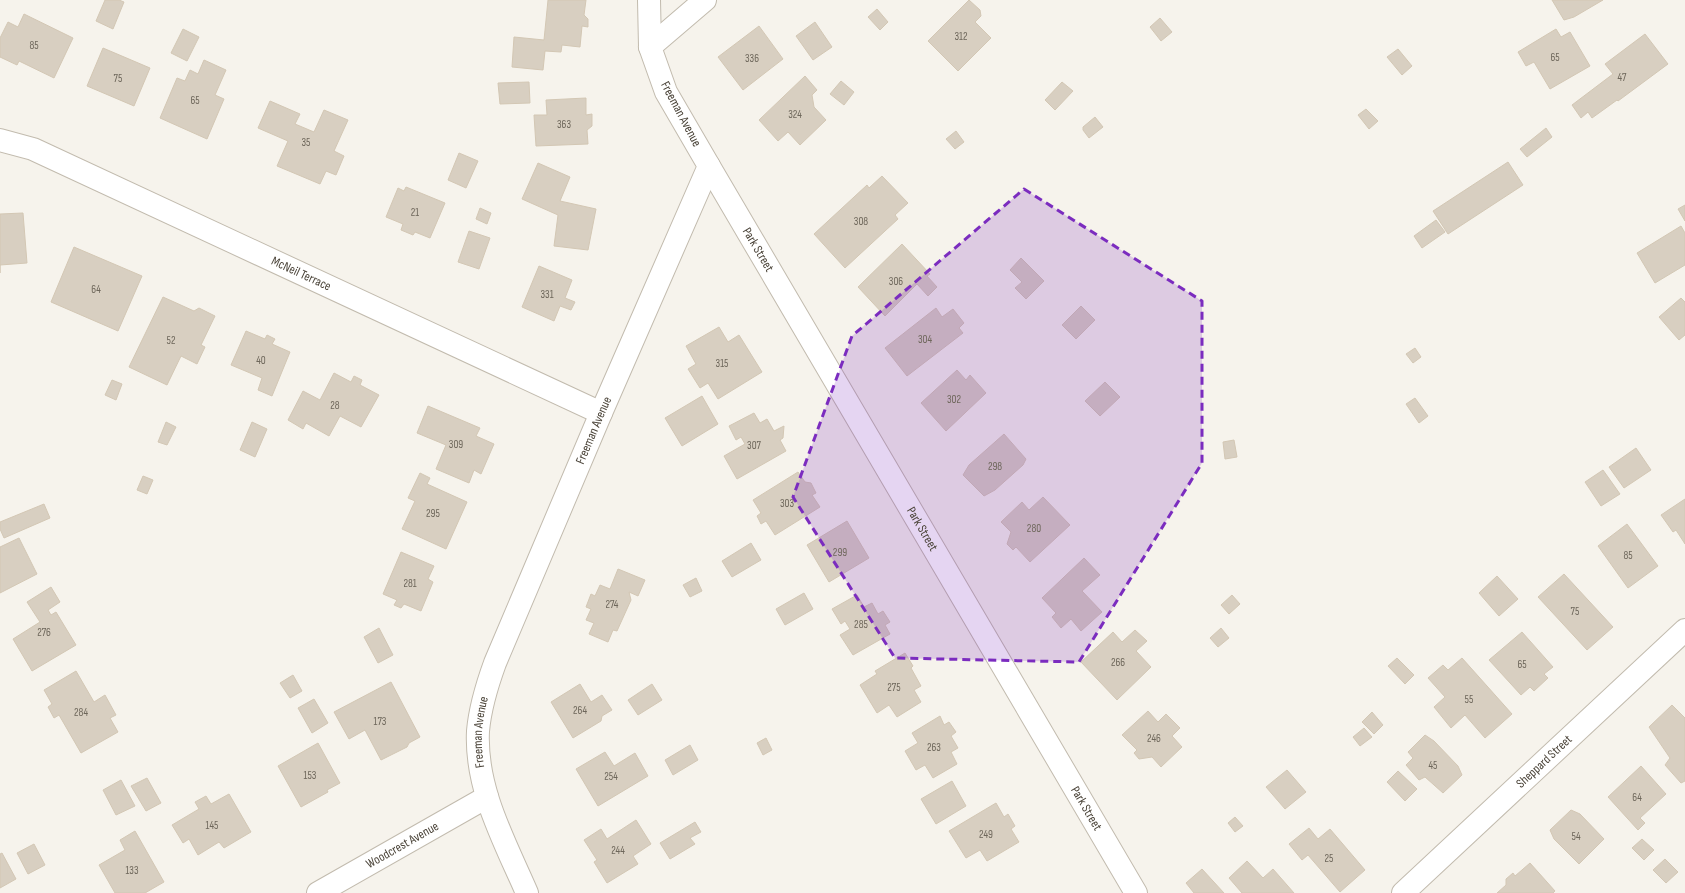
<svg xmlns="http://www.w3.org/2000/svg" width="1685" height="893" viewBox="0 0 1685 893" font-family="'Sofia Sans Condensed',sans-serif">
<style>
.building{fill:#d8cfc1;stroke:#d3c7b4}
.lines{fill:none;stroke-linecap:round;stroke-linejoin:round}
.minor-casing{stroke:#c2bbae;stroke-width:24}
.minor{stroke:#fff;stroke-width:22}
.marked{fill:#7b2cbf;fill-opacity:0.2;stroke:#7b2cbf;stroke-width:3;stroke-dasharray:8 5;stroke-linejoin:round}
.labels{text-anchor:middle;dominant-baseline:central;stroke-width:3;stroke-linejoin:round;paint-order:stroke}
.number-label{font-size:11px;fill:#6e675b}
.street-label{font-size:13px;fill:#4b4439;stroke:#fff}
</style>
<rect width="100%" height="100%" fill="#f6f3ec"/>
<path class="building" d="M105 0H119L124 2 113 29 96 21Z
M548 0H586L584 15 588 19V27L582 26 580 47 562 45 561 52 545 51 543 70 512 67 514 37 544 40Z
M969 0 980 10 981 16 975 22 991 38 958 71 928 41Z
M1552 0H1603L1574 17 1564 20Z
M877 9 888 22 880 30 868 17Z
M24 14 73 38 54 78 19 61 17 65 0 57V38L8 22 18 27Z
M1160 18 1172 32 1161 41 1150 27Z
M815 22 832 47 813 60 796 36Z
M759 26 783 59 743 90 718 57Z
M183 29 199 37 187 61 171 53Z
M1556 29 1561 37 1570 32 1590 66 1550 89 1534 62 1526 66 1518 52Z
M1645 34 1668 64 1618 101 1617 100 1592 118 1588 112 1581 118 1572 105 1613 74 1605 64Z
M103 48 150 68 134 106 87 86Z
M1398 49 1412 66 1402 75 1387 57Z
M204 60 226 70 215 95 224 99 207 139 160 118 177 78 185 81 190 70 198 74Z
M805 76 817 90 812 95 814 107 826 120 800 145 788 132 778 141 759 120Z
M841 81 854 92 844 105 830 94Z
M529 82 530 103 500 104 498 83Z
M1062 82 1073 91 1055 110 1045 100Z
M586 98V115L592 114V126L587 130 588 144 536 146 534 115H547L546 100Z
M270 101 300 114 295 124 314 132 324 110 348 120 334 151 344 156 336 175 326 171 320 184 277 166 288 141 258 128Z
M1366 109 1378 121 1369 129 1358 115Z
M1095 117 1103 127 1089 138 1083 130V127Z
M1546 128 1552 137 1527 157 1520 149Z
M956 131 964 142 955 149 946 139Z
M459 153 478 161 466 188 448 180Z
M1508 162 1523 185 1448 234 1433 211Z
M538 163 570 177 560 201 596 209 588 250 554 246 558 215 522 199Z
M882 176 908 203 895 215 898 219 845 268 814 234 867 185 869 188Z
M406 187 445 203 430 238 415 232 413 235 401 230 403 224 386 217 398 188 404 191Z
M1685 205V221L1678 209Z
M480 208 491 213 487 224 476 219Z
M23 213 27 263 0 265V273V214Z
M1436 220 1445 232 1422 248 1414 236Z
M1681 226 1685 233V265L1655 283 1637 253Z
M469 231 490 238 479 269 458 262Z
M902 244 930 274 927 276 937 287 928 296 917 284 885 316 858 287Z
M74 247 142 276 118 331 51 302Z
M1021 258 1044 281 1026 299 1015 288 1022 282 1010 270Z
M539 266 572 280 565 298 575 302 571 310 560 306 554 321 522 307Z
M163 297 194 311 199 308 215 316 201 345 205 347 197 364 181 356 167 385 129 367Z
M1681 298 1685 302V335L1679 340 1659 317Z
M1081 306 1095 320 1076 339 1062 325Z
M936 308 942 317 953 309 964 323 959 328 963 333 907 376 885 348Z
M719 327 728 342 739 335 762 372 718 399 708 383 700 388 688 369 696 364 686 346Z
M246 331 265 339 267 335 275 339 272 344 290 352 272 396 258 390 262 378 231 365Z
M1415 348 1421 357 1413 363 1406 354Z
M957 370 966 380 970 375 986 393 946 431 921 403Z
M334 373 351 382 354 376 362 380 360 385 379 395 361 427 340 416 329 436 306 423 303 429 288 420 303 391 320 400Z
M112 380 122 384 116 400 105 395Z
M1105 382 1120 397 1100 416 1085 401Z
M702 396 718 424 682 446 665 418Z
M1415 398 1428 416 1419 423 1406 404Z
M428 406 480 428 476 436 494 444 481 474 474 470 469 483 436 469 446 445 417 433Z
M754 413 760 423 767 419 774 431 784 426 783 438 780 440 786 451 737 479 724 456 745 444 741 437 736 440 729 426Z
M166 422 176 427 167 445 158 442Z
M252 422 267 429 255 457 240 450Z
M1004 434 1026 459 1023 465 995 490 984 496 963 475 969 465Z
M1234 440 1237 457 1225 459 1223 442Z
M1636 448 1651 470 1624 488 1609 467Z
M1603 470 1620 494 1601 506 1585 482Z
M798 472 805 482 811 483 816 493 812 495 820 507 775 535 766 521 761 524 757 516 761 513 753 500Z
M420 473 430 478 427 484 467 502 446 549 402 529 415 501 408 498Z
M143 476 153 480 147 494 137 490Z
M1043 497 1070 525 1030 562 1016 547 1013 550 1007 544 1011 532 1001 522 1022 502 1029 510Z
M1685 499V544L1676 530 1673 532 1661 515Z
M44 504 50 518 4 538 0 529V522Z
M847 521 869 558 829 582 807 545Z
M1627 524 1658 566 1628 588 1598 546Z
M19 538 37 574 0 593V547Z
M751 543 761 560 732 577 722 561Z
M401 552 434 566 428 579 433 582 421 611 404 604 401 608 394 605 397 600 383 594Z
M1084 558 1100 575 1082 591 1102 612 1081 631 1071 619 1061 628 1052 617 1056 613 1042 598Z
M618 569 645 580 638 596 629 592 631 600 617 631 613 630 608 642 589 634 594 623 586 620 591 609 586 607 591 594 595 596 600 585 610 589Z
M1564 574 1613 627 1587 650 1538 597Z
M1497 576 1518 599 1499 616 1479 593Z
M696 578 702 591 690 597 683 585Z
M51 587 60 602 48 610 51 615 56 612 76 645 32 671 13 639 40 622 27 602Z
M804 593 813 609 785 625 776 609Z
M857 595 864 607 872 603 878 614 883 611 890 622 885 625 890 634 853 655 840 635 850 629 845 621 841 624 832 609Z
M1232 595 1240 604 1229 614 1221 605Z
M379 628 393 655 378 663 364 637Z
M1221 628 1229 638 1218 647 1210 638Z
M1135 630 1147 641 1136 651 1151 667 1117 700 1081 662 1113 632 1122 642Z
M1522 632 1553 667 1544 674 1548 678 1534 691 1530 687 1521 695 1489 660Z
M905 653 913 666 911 668 921 686 914 690 921 702 897 717 889 705 877 713 860 685 877 674 875 671Z
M1397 658 1414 675 1405 684 1388 666Z
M1462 658 1512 714 1485 738 1465 715 1451 728 1434 707 1445 697 1428 678 1443 665 1448 670Z
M76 671 94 702 105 695 116 715 110 718 118 732 81 753 59 715 54 718 48 707 52 704 44 690Z
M293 675 302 691 290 698 280 683Z
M391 682 420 737 409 743 407 747 381 760 365 730 349 739 334 712Z
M580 684 591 702 602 695 612 710 602 716 601 721 573 738 551 702Z
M652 684 662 700 638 715 628 700Z
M314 699 328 723 312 733 298 708Z
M1672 705 1685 718V781L1681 783 1665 765 1670 758 1649 727Z
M1148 711 1158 722 1166 714 1180 728 1172 736 1182 747 1161 767 1152 757 1139 759 1134 753 1137 750 1122 735Z
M1372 712 1383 725 1374 734 1362 722Z
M940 716 944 725 949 722 956 732 951 736 958 748 951 752 957 764 933 778 925 765 916 770 905 751 918 743 912 733Z
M1364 728 1372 737 1360 746 1353 737Z
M1425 735 1434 741 1458 766 1462 775 1443 793 1425 777 1419 780 1406 765 1413 758 1408 752Z
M766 738 772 750 763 755 757 743Z
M318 743 340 783 327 790 328 792 301 807 278 766Z
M690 745 698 760 673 775 665 760Z
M605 752 614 766 635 753 648 776 598 806 576 769Z
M1641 766 1666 794 1640 818 1645 823 1638 830 1608 797Z
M1287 770 1306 792 1285 809 1266 787Z
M1398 771 1417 789 1405 801 1387 782Z
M147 778 161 803 146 811 131 786Z
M121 780 135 806 116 815 103 790Z
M952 781 966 806 936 824 921 799Z
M229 794 251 832 224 848 219 842 198 855 189 839 183 843 172 825 199 809 195 802 206 796 211 804Z
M996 803 1004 817 1008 814 1015 826 1011 829 1019 842 987 861 980 850 966 858 949 831Z
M1571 810 1580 814 1604 839 1579 864 1554 839 1550 830Z
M1235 817 1243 826 1235 832 1228 823Z
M636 820 651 844 633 856 638 864 607 883 594 862 597 860 584 840 601 829 607 839Z
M695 822 701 832 690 838 695 844 670 859 660 843Z
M1309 828 1318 839 1330 829 1365 870 1340 892 1308 855 1302 860 1289 844Z
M135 831 164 882 145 893H115L99 865 125 850 120 840Z
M1642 839 1654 850 1644 860 1632 848Z
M34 844 45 865 28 874 17 853Z
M2 853 16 879 0 888V854Z
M1665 859 1678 872 1666 883 1653 870Z
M1247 861 1263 878 1273 869 1294 893H1242L1229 878Z
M1530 863 1555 891 1553 893H1497L1506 885V879L1513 873 1515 876Z
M1202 869 1224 893H1194L1186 883Z"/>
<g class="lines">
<g class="minor-casing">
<g id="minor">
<path d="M649 0 650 47"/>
<path id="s1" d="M0 140 33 149 601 413"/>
<path id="s2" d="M709 166 1136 893"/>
<path id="s3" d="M318 893 487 797"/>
<path id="s4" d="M527 893C505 842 475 789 478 731 480 708 487 685 495 663L601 413 709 166 666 92 650 47 705 0"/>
<path id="s5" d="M1403 893 1685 630"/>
</g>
</g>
<use href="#minor" class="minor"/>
</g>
<path class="marked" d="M1024 189 1202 301V463L1079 662 895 658 793 497 852 336Z"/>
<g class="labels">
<g class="number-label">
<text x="961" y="36">312</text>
<text x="34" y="45">85</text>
<text x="1555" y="57">65</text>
<text x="752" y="58">336</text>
<text x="1622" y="77">47</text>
<text x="118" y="78">75</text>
<text x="195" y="100">65</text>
<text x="795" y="114">324</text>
<text x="564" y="124">363</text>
<text x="306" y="142">35</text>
<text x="415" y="212">21</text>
<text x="861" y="221">308</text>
<text x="896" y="281">306</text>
<text x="96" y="289">64</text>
<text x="547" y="294">331</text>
<text x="925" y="339">304</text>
<text x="171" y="340">52</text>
<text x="261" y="360">40</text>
<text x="722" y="363">315</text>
<text x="954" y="399">302</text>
<text x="335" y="405">28</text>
<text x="456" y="444">309</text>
<text x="754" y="445">307</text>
<text x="995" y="466">298</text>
<text x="787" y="503">303</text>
<text x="433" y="513">295</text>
<text x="1034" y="528">280</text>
<text x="840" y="552">299</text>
<text x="1628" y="555">85</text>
<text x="410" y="583">281</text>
<text x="612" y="604">274</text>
<text x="1575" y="611">75</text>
<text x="861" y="624">285</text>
<text x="44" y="632">276</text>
<text x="1118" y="662">266</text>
<text x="1522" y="664">65</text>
<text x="894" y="687">275</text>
<text x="1469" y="699">55</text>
<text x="580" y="710">264</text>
<text x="81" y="712">284</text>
<text x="380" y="721">173</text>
<text x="1154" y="738">246</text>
<text x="934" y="747">263</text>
<text x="1433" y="765">45</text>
<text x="310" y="775">153</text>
<text x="611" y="776">254</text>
<text x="1637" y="797">64</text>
<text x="212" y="825">145</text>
<text x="986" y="834">249</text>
<text x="1576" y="836">54</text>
<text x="618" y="850">244</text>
<text x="1329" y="858">25</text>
<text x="132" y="870">133</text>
</g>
<g class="street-label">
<text transform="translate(681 114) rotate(62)">Freeman Avenue</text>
<text stroke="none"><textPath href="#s2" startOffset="97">Park Street</textPath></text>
<text stroke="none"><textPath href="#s1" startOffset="330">McNeil Terrace</textPath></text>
<text stroke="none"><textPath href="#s4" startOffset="494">Freeman Avenue</textPath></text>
<text stroke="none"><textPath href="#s2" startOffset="421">Park Street</textPath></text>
<text stroke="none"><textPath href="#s4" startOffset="170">Freeman Avenue</textPath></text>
<text stroke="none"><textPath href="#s5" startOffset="193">Sheppard Street</textPath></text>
<text stroke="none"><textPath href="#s2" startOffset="745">Park Street</textPath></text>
<text stroke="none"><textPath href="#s3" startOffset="97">Woodcrest Avenue</textPath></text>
</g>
</g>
</svg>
